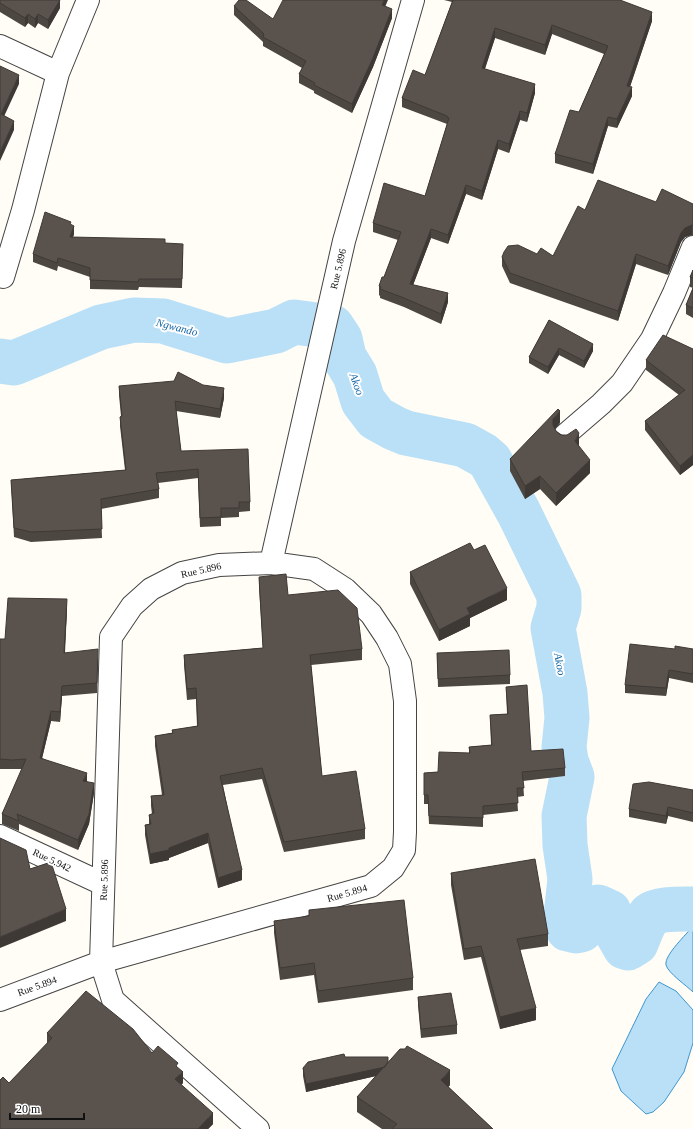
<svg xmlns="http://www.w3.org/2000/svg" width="693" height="1129" viewBox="0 0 693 1129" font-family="'Times New Roman',serif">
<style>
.water{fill:#b9e0f7;stroke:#3f96cf}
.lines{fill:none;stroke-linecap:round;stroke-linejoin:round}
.river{stroke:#b9e0f7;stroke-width:45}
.street-casing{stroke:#444;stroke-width:24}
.street{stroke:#fff;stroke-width:22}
.wall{fill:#4d4742}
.shaded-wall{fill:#3f3936}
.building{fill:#5a524d;stroke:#3f3936}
.labels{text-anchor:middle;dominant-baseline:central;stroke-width:4;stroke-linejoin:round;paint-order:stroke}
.street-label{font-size:10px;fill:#111;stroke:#fff}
.water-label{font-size:11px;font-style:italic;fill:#1768a6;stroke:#fff}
</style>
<rect width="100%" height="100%" fill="#fffdf5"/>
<path class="water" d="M693 926V992C687 986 668 973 666 965 664 955 687 934 693 926Z
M659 982 676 991 693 1010V1043L684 1072 664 1102 653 1112 646 1114 621 1091 612 1069 646 999Z"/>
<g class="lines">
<path class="river" d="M0 361 14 363 101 327 134 320 163 321 227 341 276 331 294 322 332 327 340 339 344 357 355 375 363 401 376 418 394 428 406 433 465 445 483 455 490 461 519 513 559 595V608L553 628 565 693 567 718 564 747 566 761 572 777 564 816 565 845 570 879 566 916 568 929 576 931 581 930C585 920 588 912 598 907L609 912 617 933 625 947 628 948 636 943C640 934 643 923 650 915 657 908 683 909 693 909"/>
<g class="street-casing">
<path id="street" d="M0 46 58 73
M3 277 23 210 58 73 88 0
M565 435 601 404 622 383 652 339 674 293 693 247
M271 563 344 241 413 0
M0 836 103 884
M0 1000 101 962 371 886 393 868 404 850 405 832V701L400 664 387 638 371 614 345 589 314 569 271 563 219 565 182 573 151 589 132 606 111 637 101 962 113 1000 258 1129"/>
</g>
<use href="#street" class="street"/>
</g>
<path class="wall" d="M0 0H60V8L48 29 38 23 35 28 28 23 25 27 0 12Z
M444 0H620L652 21 630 87 632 96 617 128 608 126 593 174 555 163V154L579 112 604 54 552 34 545 55 495 38 485 69 535 93 527 122 520 120 509 153 498 149 482 200 466 194 448 244 431 238 413 285 448 302 441 324 404 307 380 298V296L379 295V286L384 277 398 240 373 232V223L425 196 447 124 402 107V98L425 75 452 2Z
M234 6 273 19 385 6 392 18 373 67 352 113 314 93V91L299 83V74L302 68 263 46V42L234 15Z
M656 202 693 204V235H692L685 237 681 242 668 275 636 264 618 321 510 283 502 266V257L537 254 553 256 585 210Z
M71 225 74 234 73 237 165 243 183 252 182 288 139 287 138 290 90 289V277L58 266 57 271 33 262V254Z
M693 270V288L690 287V277Z
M693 288V318L686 314V305Z
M549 320 593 351 584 368 559 355 548 374 529 363V357Z
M693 349V465L680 475 645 430V421L679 395 646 370V360Z
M119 386 224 398 220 418 176 411 181 451 250 502V511L239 512V517L221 518V526L200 527 198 478 158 483 159 489V498L101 509 102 538 31 542 14 537 11 480 125 470 120 426V417L121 416 119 395Z
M560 423 555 429 556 431 579 445V446L590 473 556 506 540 489 525 499 510 471V459Z
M410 572 507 600 470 618V626L439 641 410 584Z
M259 577 288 595 362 649V660L311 665 322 776 365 829V839L284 852 262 779 223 785 242 880 218 888 208 843 169 858V860L150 864 145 835V825L149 824V815L152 814 151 806V796L162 795 155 746V736L172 733V730L197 726 196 699 187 700 184 665V655L263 648 259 587Z
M67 609 65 653 98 659 97 693 62 696 60 722 51 721 42 758 87 781 94 793 89 824 78 850 19 824V831L2 824V814L22 769H0V639H5Z
M675 649H693V683L669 678 666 696 625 693V685Z
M437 653 510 675V684L438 687Z
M506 687 531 751 565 768V776L523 781 524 796 517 797 518 811 483 815V827L429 824 428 804H424V773L438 772 469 753V747L491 745 490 715 507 714Z
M693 790V822L668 816 666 824 629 817V809Z
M451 873 548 934V946L520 950 536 1020 500 1029 481 957 464 960 451 885Z
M309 910 413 978V990L318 1003 314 975 280 980 274 933V921L309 917Z
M418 997 457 1025V1034L421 1038 418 1005Z
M47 1033 152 1053 178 1068 183 1083 181 1085 213 1124 208 1129H0L9 1083 47 1044Z
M345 1057 388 1062 450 1085 448 1087 493 1129H382L357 1112V1097L376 1076 306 1092 303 1076V1068Z"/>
<path class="shaded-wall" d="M60 0V8L48 29V20Z
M384 0H388L382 14V5Z
M392 9V18L373 67 352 113V104Z
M652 12V21L627 95V86Z
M28 14V23L25 27V18Z
M38 14V23L35 28V19Z
M552 25V34L545 55V45Z
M495 28V38L482 77V68Z
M19 75V84L1 123V114Z
M535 84V93L527 122V113Z
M632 87V96L617 128V119Z
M520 111V120L509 153V144Z
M608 117V126L593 174V164Z
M14 121V130L0 161V152Z
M498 140V149L482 200V191Z
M466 185V194L448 244V235Z
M692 225V235L685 237 681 242 668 275V266L681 233 685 228Z
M74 226V234L70 246V237Z
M431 229V238L410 293V284Z
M636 254V264L618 321V311Z
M448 293V302L441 324V314Z
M593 344V351L584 368V361Z
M559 348V355L548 374V367Z
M224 388V398L220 418V409Z
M560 411V423L553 431V419Z
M579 433V445L575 454V441Z
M693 455V465L680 475V466Z
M590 460V473L556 506V493Z
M540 476V489L525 499V486Z
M507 588V600L470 618V626L439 641V630L467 608Z
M67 599V609L64 663V653Z
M669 670V678L666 696V688Z
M62 686V696L60 722V712Z
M51 711V721L40 767V758Z
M87 773V783L83 781Z
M94 783V793L89 824 78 850V840Z
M668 807V816L666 824V816Z
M208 833V843L169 858V860L150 864V854Z
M242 870V880L218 888V878Z
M66 909V921L0 948V937Z
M536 1008V1020L500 1029V1017Z
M389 1066V1073L306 1092V1084Z
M450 1070V1085L441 1096V1080Z
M183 1072V1083L175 1091V1079Z
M213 1113V1124L208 1129H198Z"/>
<path class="building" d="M0 0H60L48 20 38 14 35 19 28 14 25 18 0 3Z
M239 0H246L273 19 283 0H384L382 5 392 9 373 58 352 104 314 85 315 83 299 74 306 61 263 37 264 34 234 6Z
M453 0H620L652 12 627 86 632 87 617 119 608 117 593 164 555 154 570 110 579 112 608 46 552 25 545 45 495 28 482 68 535 84 527 113 520 111 509 144 498 140 482 191 466 185 448 235 431 229 410 284 448 293 441 314 404 298 380 289 381 287 379 286 382 277H384L401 232 373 223 384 183 425 196 449 118 447 117V116L402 98 413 70 425 75Z
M0 66 19 75 1 114 14 121 0 152Z
M598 180 656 202 662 189 693 204V225H692L685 228 681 233 668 266 636 254 618 311 510 273 502 257 504 252 508 246 518 245 537 254 541 248 553 256 578 206 585 210Z
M45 212 71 222 70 224 74 226 70 237 165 239V243L183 244 182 279H139L138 282 90 280V268L58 258 57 263 33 254Z
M693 270V278L690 277Z
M693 288V308L686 305Z
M549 320 593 344 584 361 559 348 548 367 529 357Z
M663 335 693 349V455L680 466 645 421 685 390 646 360Z
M178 372 203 385 224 388 220 409 175 401 181 451 248 449 250 502H239V508H221V517L200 518 198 469 156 473 159 489 101 499 102 529 31 532 14 528 11 480 126 470 120 417 122 416 119 386 174 381Z
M558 409 560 411 553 419V425L556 431 561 435H567L576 429 579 433 575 441 590 460 556 493 540 476 525 486 510 459Z
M470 543 474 550 485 545 507 588 467 608 470 614 439 630 410 572Z
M286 574 288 595 338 590 357 608 362 649 310 655 322 776 356 771 365 829 284 842 262 768 220 776 242 870 218 878 208 833 169 848V850L150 854 145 825 151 824 149 815 154 813 151 796 164 795 155 736 173 733 172 730 198 726 196 688 187 689 184 655 263 648 259 577Z
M8 598 67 599 64 653 98 649 97 683 62 686 60 712 51 711 40 758 87 773 83 781 94 783 89 814 78 840 17 814 19 821 2 814 26 759 12 760 0 759V639H5Z
M630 644 675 649V646L693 649V674L669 670 666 688 625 685Z
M509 650 510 675 438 679 437 653Z
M527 685 531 751 563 749 565 768 522 772 524 788H517L518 803 483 806V818L429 816 428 795H424V773L438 772 439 752 470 753 469 747 492 745 490 715 508 714 506 687Z
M649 782 693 790V813L668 807 666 816 629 809 633 784Z
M0 838 26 850 30 869 51 862 66 909 0 937Z
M535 859 548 934 517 939 536 1008 500 1017 481 946 464 949 451 873Z
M404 900 413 978 318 991 314 963 280 968 274 921 309 916V910Z
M86 991 133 1029 152 1053 158 1046 178 1063 176 1066 183 1072 175 1079 213 1113 198 1129H0V1080L3 1077 9 1083 52 1038 47 1033Z
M451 993 457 1025 421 1029 418 997Z
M407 1046 450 1070 441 1080 493 1129H392L397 1124 357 1097 400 1049H405Z
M344 1054 345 1057H388V1062L385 1067 306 1084 303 1068 308 1062Z"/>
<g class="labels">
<g class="street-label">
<text transform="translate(338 269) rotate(-77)">Rue 5.896</text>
<text transform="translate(201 570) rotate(-13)">Rue 5.896</text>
<text transform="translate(52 860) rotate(25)">Rue 5.942</text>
<text transform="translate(104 880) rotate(-88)">Rue 5.896</text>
<text transform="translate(347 893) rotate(-16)">Rue 5.894</text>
<text transform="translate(37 986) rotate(-20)">Rue 5.894</text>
</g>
<g class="water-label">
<text transform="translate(177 327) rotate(14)">Ngwando</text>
<text transform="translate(357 384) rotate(70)">Akoo</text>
<text transform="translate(560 664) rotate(79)">Akoo</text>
</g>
</g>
<path d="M10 1113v6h74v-6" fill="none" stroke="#111111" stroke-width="2"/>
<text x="16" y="1113" font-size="12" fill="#111111" stroke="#ffffff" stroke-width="3" paint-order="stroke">20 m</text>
</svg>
